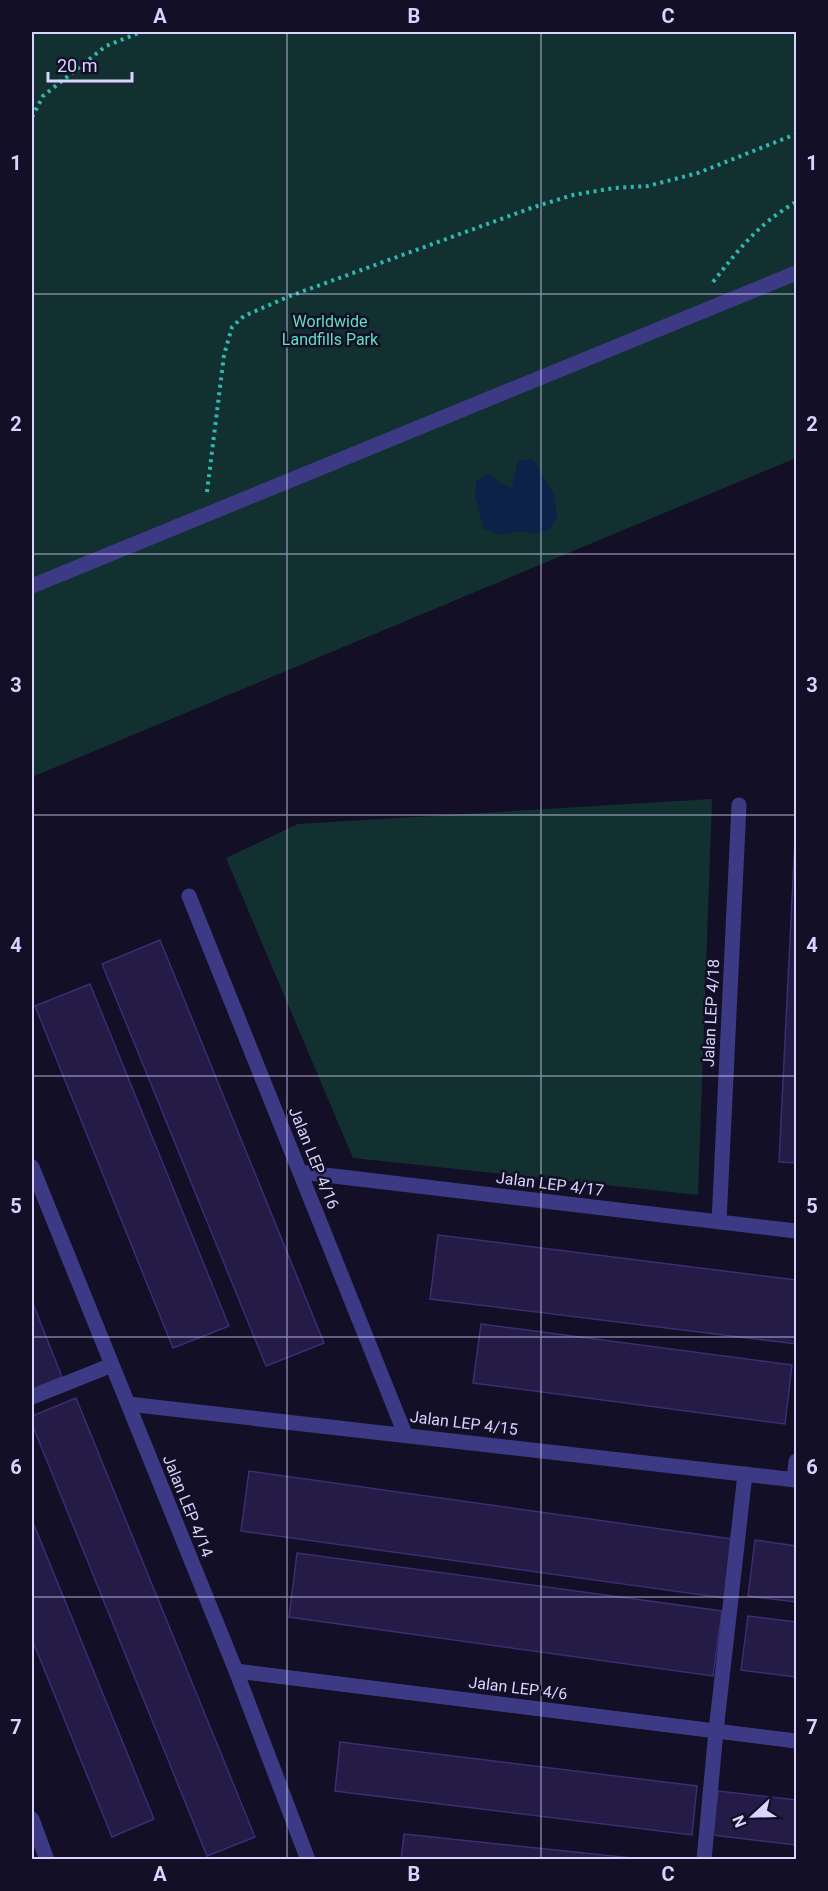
<svg xmlns="http://www.w3.org/2000/svg" width="828" height="1891" viewBox="0 0 828 1891" font-family="Roboto,sans-serif">
<style>
.green{fill:#12302f}
.water{fill:#0c2248}
.building{fill:#241b47;stroke:#3b2d73;stroke-width:1.5}
.lines{fill:none;stroke-linecap:round;stroke-linejoin:round}
.path{stroke:#2fb8b0;stroke-width:4;stroke-dasharray:3 4.5;stroke-linecap:butt}
.minor{stroke:#3d3a85;stroke-width:15}
.grid{fill:none;stroke:#d9d4ff;stroke-width:1.5;stroke-opacity:0.55}
.labels{text-anchor:middle;dominant-baseline:central;stroke-width:5;stroke-linejoin:round;paint-order:stroke}
.park-label{font-size:16px;fill:#5fe0c0;stroke:#130f26}
.street-label{font-size:16px;fill:#d9d4ff;stroke:#130f26}
.neatline{fill:none;stroke:#d9d4ff;stroke-width:2}
.grid-label{font-size:20px;text-anchor:middle;font-weight:bold;fill:#d9d4ff}
</style>
<rect width="100%" height="100%" fill="#130f26"/>
<path class="green" d="M32 32H796V458L32 777Z
M712 799 698 1195 353 1158 226 858 298 824Z"/>
<path class="water" d="M533 459 554 495 557 517 550 529 536 534 516 531 500 535 484 529 475 496 476 481 489 474 501 484 512 488 518 460Z"/>
<path class="building" d="M796 818V1163L779 1162Z
M160 940 324 1343 266 1366 102 964Z
M90 984 229 1326 173 1348 35 1006Z
M438 1235 796 1280V1344L430 1299Z
M32 1301 62 1377 32 1389Z
M481 1324 792 1365 785 1424 473 1383Z
M76 1398 255 1837 207 1856 32 1424V1416Z
M249 1471 732 1539 724 1598 241 1531Z
M32 1520 154 1819 112 1837 32 1639Z
M755 1540 796 1546V1602L748 1596Z
M297 1553 722 1611 713 1676 289 1617Z
M748 1616 796 1622V1677L741 1670Z
M340 1742 697 1786 692 1835 335 1791Z
M718 1791 796 1800V1845L713 1835Z
M404 1834 651 1860H401Z"/>
<g class="lines">
<path class="path" d="M32 117 43 96 106 46 141 32
M713 282C739 249 758 224 796 202
M207 492 224 355 232 327 244 316 290 296 534 207 573 195 614 188 648 186 698 173 796 134"/>
<path class="minor" d="M32 586 796 273
M189 896 405 1434
M32 1167 236 1671 308 1860
M300 1172 796 1231
M719 1222 739 805
M32 1397 112 1365
M128 1404 796 1480
M794 1480 796 1461
M236 1671 796 1741
M32 1819 47 1860
M704 1860 716 1731 745 1474"/>
</g>
<path class="grid" d="M287 32V1860M541 32V1860M32 294H796M32 554H796M32 815H796M32 1076H796M32 1337H796M32 1597H796"/>
<g class="labels">
<g class="park-label">
<text x="330" y="321">Worldwide<tspan x="330" dy="18">Landfills Park</tspan></text>
</g>
<g class="street-label">
<text transform="translate(711 1013) rotate(-87)">Jalan LEP 4/18</text>
<text transform="translate(314 1158) rotate(68)">Jalan LEP 4/16</text>
<text transform="translate(550 1184) rotate(7)">Jalan LEP 4/17</text>
<text transform="translate(464 1423) rotate(7)">Jalan LEP 4/15</text>
<text transform="translate(188 1506) rotate(68)">Jalan LEP 4/14</text>
<text transform="translate(518 1688) rotate(7)">Jalan LEP 4/6</text>
</g>
</g>
<rect width="828" height="1891" fill="none" stroke="#130f26" stroke-width="66"/>
<g transform="translate(753 1816) rotate(248)" stroke="#130f26" stroke-width="4.5" paint-order="stroke">
<path d="M0-4.5L10 22L0 15L-10 22Z" fill="#d9d4ff"/>
<text y="-9" font-size="16" font-weight="bold" text-anchor="middle" fill="#d9d4ff">N</text>
</g>
<path d="M48 72v9h84v-9" fill="none" stroke="#d9d4ff" stroke-width="3"/>
<text x="57" y="72" font-size="18" fill="#d9d4ff" stroke="#130f26" stroke-width="4.5" paint-order="stroke">20 m</text>
<rect x="33" y="33" width="762" height="1825" class="neatline"/>
<g class="grid-label">
<text x="160" y="23">A</text>
<text x="414" y="23">B</text>
<text x="668" y="23">C</text>
<text x="16" y="170">1</text>
<text x="812" y="170">1</text>
<text x="16" y="431">2</text>
<text x="812" y="431">2</text>
<text x="16" y="692">3</text>
<text x="812" y="692">3</text>
<text x="16" y="952">4</text>
<text x="812" y="952">4</text>
<text x="16" y="1213">5</text>
<text x="812" y="1213">5</text>
<text x="16" y="1474">6</text>
<text x="812" y="1474">6</text>
<text x="16" y="1734">7</text>
<text x="812" y="1734">7</text>
<text x="160" y="1881">A</text>
<text x="414" y="1881">B</text>
<text x="668" y="1881">C</text>
</g>
</svg>
